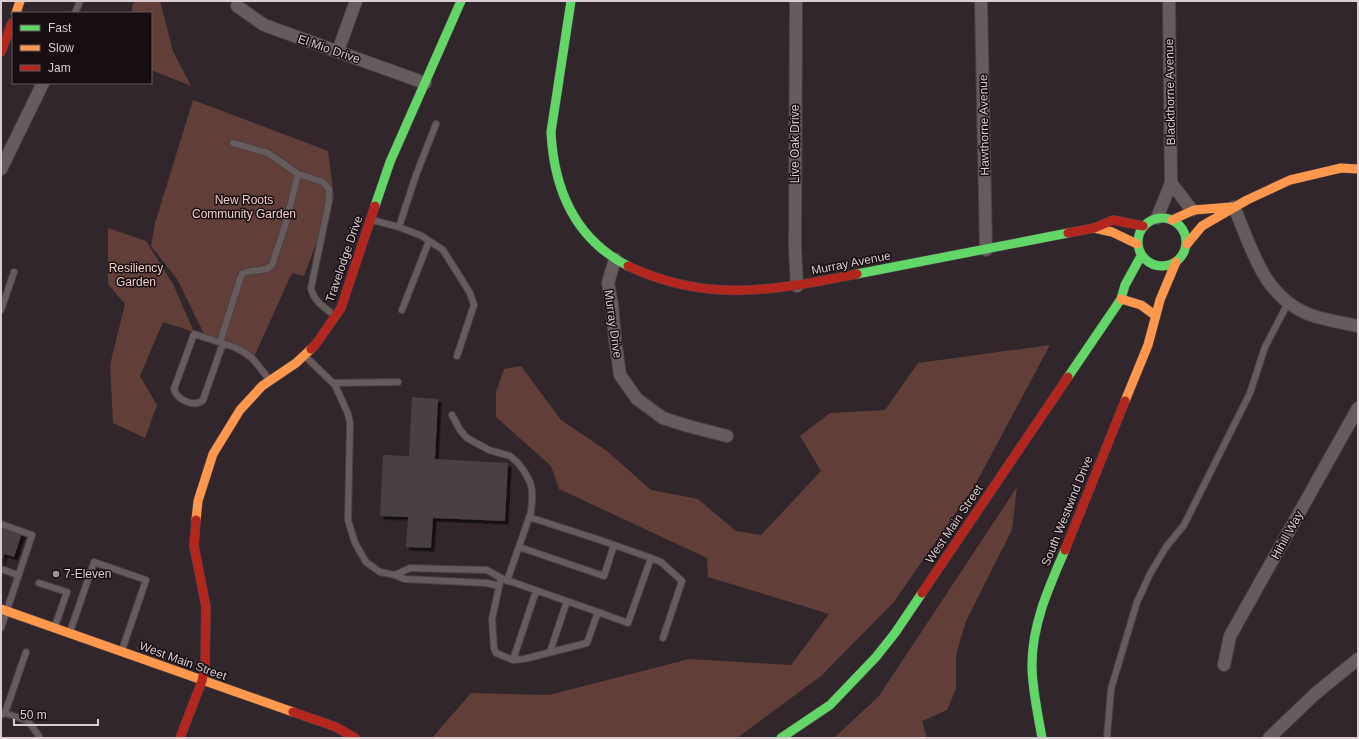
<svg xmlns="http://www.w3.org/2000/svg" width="1359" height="739" viewBox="0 0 1359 739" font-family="Arial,sans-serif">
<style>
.green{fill:#613e38}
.building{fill:#494045;filter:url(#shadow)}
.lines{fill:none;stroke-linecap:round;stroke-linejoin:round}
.lane-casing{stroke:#4b4246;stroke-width:8}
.street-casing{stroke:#4b4246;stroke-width:14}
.fast-casing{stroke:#4b4246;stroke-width:10}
.slow-casing{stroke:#4b4246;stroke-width:10}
.jam-casing{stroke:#4b4246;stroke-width:10}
.lane{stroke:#665c5e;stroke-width:6}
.street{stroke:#665c5e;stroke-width:12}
.fast{stroke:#63d668;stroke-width:9}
.slow{stroke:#ff974d;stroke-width:9}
.jam{stroke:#b3261e;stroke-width:9}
.poi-dot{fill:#9f9398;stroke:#170e12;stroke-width:1.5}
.labels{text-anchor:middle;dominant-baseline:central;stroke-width:3;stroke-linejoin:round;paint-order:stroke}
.street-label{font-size:12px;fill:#dacdd3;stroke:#170e12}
.park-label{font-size:12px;fill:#f3cec5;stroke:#170e12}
.poi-label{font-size:12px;fill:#dacdd3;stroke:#170e12;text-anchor:start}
</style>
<defs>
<filter id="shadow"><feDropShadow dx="3.5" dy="3.5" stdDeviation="0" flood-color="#0009"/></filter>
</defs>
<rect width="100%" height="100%" fill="#31262b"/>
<path class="green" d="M134 1H160L173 51 191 86 151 70V13H132V7Z
M193 100 328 151 334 196 304 276 292 273 254 357 207 340 177 279 151 246 155 223Z
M108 228 146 241 173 284 194 332 163 322 140 376 157 405 145 438 113 423 110 365 125 304 108 284Z
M1050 345 975 485 894 602 821 676 737 738H432L471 693 549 695 689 659 791 665 829 614 708 577 707 558 559 489 551 466 496 417V392L504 369 521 366 561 420 607 451 651 490 698 499 736 531 761 535 821 471 800 436 830 413 885 410 918 363Z
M1017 487 1012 530 966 621 956 655V689L947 710 922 721 927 738H834L879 696Z"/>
<path class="building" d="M412 397 438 399 435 459 508 463 505 521 433 518 431 548 406 547 408 517 380 516 383 455 409 456Z
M1 526 22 533 14 557 4 554 1 563Z"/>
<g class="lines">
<g class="lane-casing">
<path id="lane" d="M75 13 80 1
M233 143 268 153 298 174 323 182 329 189V201L311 288C314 302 324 307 334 315
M372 220 399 227 416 175 436 124
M399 227 422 236 443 250 470 293 474 305 457 356
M1 310 14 272
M402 310 429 241
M220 342 241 276 243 273 246 272 267 269 272 265 286 223 298 174
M223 343 203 400C194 408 177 400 174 389L194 334 234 347 244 352 252 358 269 379
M306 357 335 385 348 414 350 423 348 520 355 543 366 562 380 572 395 575 404 579 487 583 499 586
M333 383 398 382
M452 415 460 430 467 438 489 450 510 456 518 463 524 471 530 482 532 490V501L531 512 507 581
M529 517 600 540 651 558 628 623 598 612
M1 524 32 535 1 628
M519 547 604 576 614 545
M651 558 661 562 682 581 663 638
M1 569 18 575
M395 575 410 568 443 569 487 570 501 578 598 612 587 643 524 659 513 660 496 653 494 648 492 619 501 578
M39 583 67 592 55 626
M70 632 94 562 146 580 122 650
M550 652 567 601
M513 660 536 591
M5 713 26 652
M1 715 5 713 28 721 39 736V738
M1107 738 1111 689 1137 602 1150 574 1166 547 1184 525 1250 393 1265 347 1288 303"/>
</g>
<g class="street-casing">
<path id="street" d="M796 1 795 248 797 286
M981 1 986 250
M1169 1 1171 183
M237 6 264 25 425 83
M338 51 356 1
M1 169 43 83
M1234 207C1252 248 1262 295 1308 314 1323 320 1341 322 1358 326
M1157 218 1171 183 1192 210
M615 259 608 283 612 305 615 339 620 375 637 399 663 418 688 426 727 436
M1224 665 1230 636 1358 408
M1269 738 1315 694 1358 659"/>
</g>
<g class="fast-casing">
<path id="fast" d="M571 1 551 132C554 190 575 239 628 266
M375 206 390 162 461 1
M1138 242a24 24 0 1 1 48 0a24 24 0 1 1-48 0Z
M857 274 1068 233
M1068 377 1121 299 1125 285 1141 256
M781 738 830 705 876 657 895 633 922 593
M1042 738C1038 714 1032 689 1032 665 1032 624 1049 587 1065 550"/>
</g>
<g class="slow-casing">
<path id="slow" d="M16 13 20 1
M1172 220 1194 210 1231 207
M1094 228 1112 232 1137 244
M1187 244 1202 226 1247 200 1290 180 1341 168 1358 169
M1121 299 1141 305 1156 316
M1125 401 1148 345 1160 300 1176 262
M196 520 198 501 213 454 240 410 262 386 296 363 311 349
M1 609 293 712"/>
</g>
<g class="jam-casing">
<path id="jam" d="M1 52 12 23
M1068 233 1094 228 1113 220 1143 226
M628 266C708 304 775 290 857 274
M311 349 316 344 341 308 375 206
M1065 550 1125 401
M922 593 1068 377
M293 712 336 727 355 738
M180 738 202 681 205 667 206 607 194 546 196 520"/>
</g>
<use href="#lane" class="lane"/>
<use href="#street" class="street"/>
<use href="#fast" class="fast"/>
<use href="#slow" class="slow"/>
<use href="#jam" class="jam"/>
</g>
<circle class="poi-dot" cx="56" cy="574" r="4"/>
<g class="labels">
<g class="street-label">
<text transform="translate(329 49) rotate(19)">El Mio Drive</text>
<text transform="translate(1170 92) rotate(-91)">Blackthorne Avenue</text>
<text transform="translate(984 125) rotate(-91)">Hawthorne Avenue</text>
<text transform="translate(795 144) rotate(-90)">Live Oak Drive</text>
<text transform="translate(344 259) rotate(-71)">Travelodge Drive</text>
<text transform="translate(851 263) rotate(-11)">Murray Avenue</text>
<text transform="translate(613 324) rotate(82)">Murray Drive</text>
<text transform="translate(1067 511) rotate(-68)">South Westwind Drive</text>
<text transform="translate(954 524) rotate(-56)">West Main Street</text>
<text transform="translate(1287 535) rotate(-61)">Hihill Way</text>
<text transform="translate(183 661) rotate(20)">West Main Street</text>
</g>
<g class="park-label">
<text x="244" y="200">New Roots<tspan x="244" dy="14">Community Garden</tspan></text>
<text x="136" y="268">Resiliency<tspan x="136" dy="14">Garden</tspan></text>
</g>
<g class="poi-label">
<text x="64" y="574">7-Eleven</text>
</g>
</g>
<rect width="1359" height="739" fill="none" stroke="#dacdd3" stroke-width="4"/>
<rect x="12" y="12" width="140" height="72" fill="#170e12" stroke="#655a5f"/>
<rect x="20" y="25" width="20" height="6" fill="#63d668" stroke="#655a5f"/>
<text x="48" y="32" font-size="12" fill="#dacdd3">Fast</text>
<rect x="20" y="45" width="20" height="6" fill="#ff974d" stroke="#655a5f"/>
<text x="48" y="52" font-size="12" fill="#dacdd3">Slow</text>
<rect x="20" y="65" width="20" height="6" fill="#b3261e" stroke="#655a5f"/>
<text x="48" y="72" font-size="12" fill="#dacdd3">Jam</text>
<path d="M14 719v6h84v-6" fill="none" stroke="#dacdd3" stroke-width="2"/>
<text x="20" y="719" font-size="12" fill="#dacdd3" stroke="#170e12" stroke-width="3" paint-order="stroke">50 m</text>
</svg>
